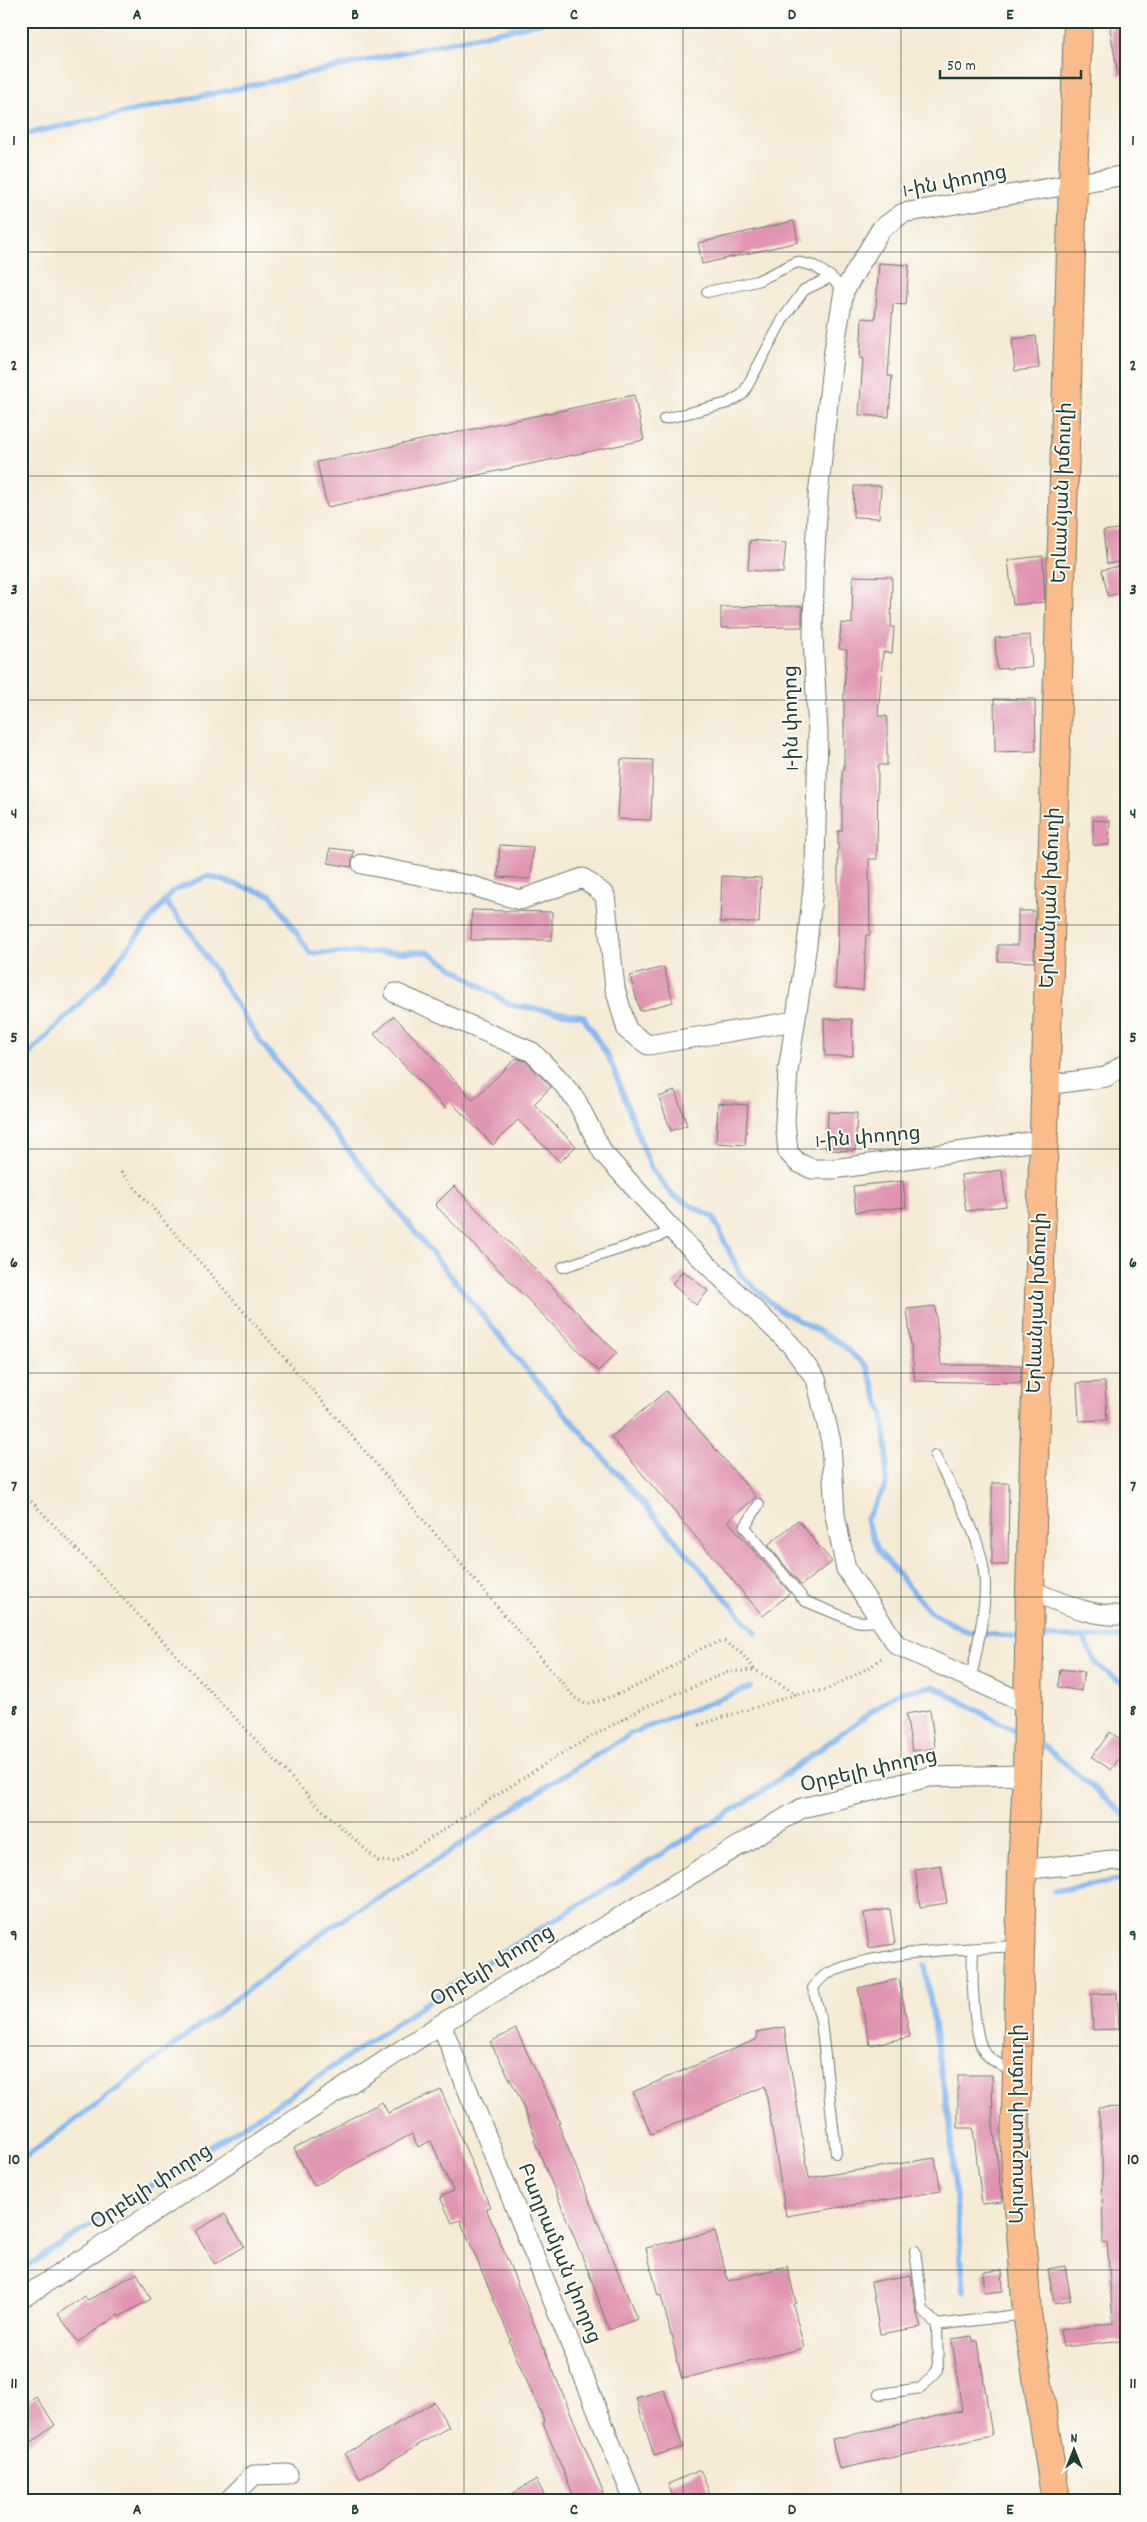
<svg xmlns="http://www.w3.org/2000/svg" width="1147" height="2522" viewBox="0 0 1147 2522" font-family="Dekko,'Noto Sans Armenian',sans-serif">
<style>
.lines{fill:none;stroke-linecap:round;stroke-linejoin:round}
.stream{stroke:#85b9f3;stroke-width:5.5}
.building{fill:#e094b1}
.lane-casing{stroke:#6a7a6c;stroke-width:12}
.street-casing{stroke:#6a7a6c;stroke-width:21}
.primary-casing{stroke:#6a7a6c;stroke-width:30}
.path{stroke:#6a7a6c;stroke-width:3;stroke-dasharray:1 4;stroke-linecap:butt}
.lane{stroke:#fff;stroke-width:10}
.street{stroke:#fff;stroke-width:19}
.primary{stroke:#f9bc8a;stroke-width:28}
.grid{fill:none;stroke:#1f3d34;stroke-width:1;stroke-opacity:0.55}
.labels{text-anchor:middle;dominant-baseline:central;stroke-width:4;stroke-linejoin:round;paint-order:stroke}
.street-label{font-size:20px;fill:#1f3d34;stroke:#fdfcf7}
.neatline{fill:none;stroke:#1f3d34;stroke-width:2}
.grid-label{font-size:16px;text-anchor:middle;font-weight:bold;fill:#1f3d34}
</style>
<rect width="100%" height="100%" fill="#fdfcf7"/>
<filter id="ink" filterUnits="userSpaceOnUse"><feTurbulence type="fractalNoise" baseFrequency=".02" numOctaves="2"/><feDisplacementMap in="SourceGraphic" scale="10" xChannelSelector="R" yChannelSelector="G"/><feConvolveMatrix kernelMatrix="1 2 1 2 8 2 1 2 1" color-interpolation-filters="sRGB"/></filter>
<filter id="wash" filterUnits="userSpaceOnUse"><feTurbulence type="fractalNoise" baseFrequency=".0096" numOctaves="4" result="noise"/><feDisplacementMap in="SourceGraphic" scale="20" xChannelSelector="R" yChannelSelector="G"/><feGaussianBlur stdDeviation="1.12" result="paint"/><feColorMatrix in="noise" values="0 0 0 0 0 0 0 0 0 0 0 0 0 0 0 0 0 1.4 0 .05"/><feComposite in="paint" operator="in"/></filter>
<g filter="url(#wash)">
<rect width="100%" height="100%" fill="#f5ead4"/>
<g class="lines">
<path class="stream" d="M21 135 549 21
M165 901 190 932 259 1040 528 1371 756 1633
M21 1062 98 985 173 891 208 876 271 895 310 953 428 952 510 1005 583 1016 610 1060 651 1168 673 1196 713 1217 740 1274 778 1309 840 1343 867 1367 883 1415 887 1451 886 1485 866 1520 878 1550 930 1612 968 1632 1022 1637
M1037 1637H1126
M1083 1638 1097 1665 1126 1686
M1035 1742 1047 1748 1126 1816
M1054 1891 1126 1879
M925 1965 950 2130 964 2291
M21 2161 328 1929 443 1856 548 1785 632 1733 750 1687
M21 2270 297 2091 485 1963 757 1795 897 1693 933 1686 1020 1734"/>
</g>
<g id="blocks">
<path class="building" d="M1116 21H1126V74L1118 75 1110 29Z
M794 221 798 242 702 264 698 243Z
M879 263 909 265 906 305 893 304 888 376H892L889 417 859 415 863 359 860 358 862 318 875 319Z
M1036 336 1039 368 1015 371 1012 339Z
M634 395 644 440 327 507 317 462Z
M854 486H881L879 518 853 517Z
M1126 528V561L1107 564 1103 531Z
M750 540 786 543 783 573 748 570Z
M1043 556 1045 602 1013 605 1008 560Z
M1119 566 1125 592 1108 596 1102 570Z
M853 576 892 577 891 627H894L892 653 883 652 878 716H887V765H878L877 859H869L870 935H866L863 990 835 988 838 937V831H842V770H844V691L847 650 839 649 841 623 852 624Z
M802 606V627L721 628V607Z
M1030 635 1032 667 997 669 995 638Z
M994 699H1035L1036 751 995 752Z
M621 759 653 760 651 820 618 819Z
M1093 820 1110 821 1109 845H1093Z
M500 845 533 847 531 879 498 877Z
M330 848 354 851 351 867 328 863Z
M722 876 761 878 759 923 720 922Z
M472 910 552 912V940H471Z
M1018 911H1035L1034 962 998 961V945H1018Z
M664 967 673 1002 640 1011 630 976Z
M394 1016 473 1100 516 1058 526 1061 551 1087 534 1104 576 1146 560 1162 518 1120 493 1145 451 1102 445 1108 374 1034Z
M824 1019H852L853 1056H825Z
M675 1091 687 1125 671 1131 659 1097Z
M718 1103 748 1105 745 1145 716 1143Z
M828 1112 857 1113 855 1151 826 1150Z
M1002 1170 1006 1206 966 1211 961 1175Z
M903 1181 906 1207 856 1212 853 1186Z
M454 1186 617 1353 598 1371 435 1205Z
M683 1271 708 1291 696 1305 672 1284Z
M935 1306 941 1365H1021V1383L915 1381 907 1309Z
M1105 1382 1107 1420 1079 1421 1077 1383Z
M666 1391 756 1497 728 1521 790 1593 763 1616 611 1437Z
M992 1483H1009L1008 1565H992Z
M798 1520 832 1562 801 1585 768 1545Z
M1060 1669 1084 1672 1081 1691 1058 1687Z
M930 1710 935 1748 912 1751 906 1714Z
M1110 1732 1126 1743V1748L1111 1770 1092 1757Z
M941 1865 947 1903 920 1907 915 1869Z
M890 1909 895 1944 869 1948 864 1913Z
M899 1979 910 2037 870 2045 858 1988Z
M1117 1993 1119 2029 1093 2030 1091 1994Z
M784 2027 809 2178 935 2158 941 2191 786 2216 765 2086 651 2134 633 2092 757 2039 756 2032Z
M516 2029 560 2122 558 2123 637 2319 609 2330 589 2273 534 2140 536 2139 519 2096 490 2042Z
M958 2075H992L993 2123 1002 2202 982 2204 973 2128H958Z
M441 2090 490 2207 486 2208 607 2501H576L543 2423 545 2422 509 2341 511 2340 460 2220 452 2223 440 2197 453 2191 431 2141 418 2147 412 2134 314 2186 294 2148 382 2102 388 2113Z
M1124 2107 1126 2342 1114 2341 1063 2347 1060 2330 1113 2323 1107 2242 1103 2243 1102 2145 1098 2108Z
M225 2214 244 2246 215 2264 195 2231Z
M715 2231 728 2281 787 2266 796 2303 793 2304 804 2348 682 2379 661 2295 658 2296 646 2248Z
M1065 2266 1071 2300 1054 2303 1048 2269Z
M1002 2270 1003 2291 985 2293 983 2272Z
M137 2273 151 2299 119 2317 118 2315 78 2342 58 2314 84 2296 88 2300Z
M911 2275 916 2311 921 2327 880 2334 871 2282Z
M972 2336 973 2341H978L992 2436 839 2469 832 2439 962 2411 952 2339Z
M664 2390 683 2447 654 2456 636 2398Z
M36 2397 55 2425 29 2444 21 2433V2407Z
M434 2402 449 2427 360 2479 345 2454Z
M700 2470 713 2501H675L668 2484Z
M536 2480 548 2501H500Z"/>
</g>
</g>
<g filter="url(#ink)">
<use href="#blocks" fill-opacity="0" stroke="#6a7a6c" stroke-width="1"/>
<g class="lines">
<g class="lane-casing">
<path id="lane" d="M707 292 757 281 797 262 814 266 831 277 844 291
M664 419 728 403 743 394 783 319 804 290 831 277
M563 1267 660 1236 672 1229
M935 1456C955 1495 984 1539 985 1584 985 1616 977 1647 971 1679
M759 1504 745 1527 805 1601 851 1620 861 1622 881 1621
M973 1949C972 1971 972 2036 985 2053 991 2061 1006 2068 1014 2073
M836 2153 821 2021 813 1988C817 1983 821 1977 827 1974 878 1950 963 1949 1020 1946
M937 2325 1025 2314
M880 2394 921 2388 938 2370 937 2325 923 2310 915 2251"/>
</g>
<g class="street-casing">
<path id="street" d="M362 864 473 886 520 900 583 878 605 895 615 988 627 1030 648 1045 795 1021
M395 993 532 1052 558 1078 576 1100 603 1153 679 1237 790 1344 816 1379 831 1442 835 1515 846 1569 897 1645 1028 1705
M1046 1085 1106 1077 1126 1063
M1044 1140 833 1169H812L797 1162 788 1152 785 1121 788 1071 807 944 815 869 818 734 813 638 814 571 818 496 833 356 844 291 881 229 903 213 1126 175
M1030 1590C1060 1602 1092 1618 1126 1615
M1022 1870 1113 1860 1126 1862
M441 2024 634 2501
M21 2299 441 2024 802 1808 929 1777 1027 1775
M228 2501 254 2475 288 2474"/>
</g>
<g class="primary-casing">
<path id="primary" d="M1056 2501 1027 2313 1015 2153 1022 1870 1027 1775 1030 1590 1078 21"/>
</g>
<path class="path" d="M121 1172 323 1402 575 1698 585 1704C613 1699 642 1684 667 1670 687 1658 701 1644 725 1642L742 1654 755 1670 797 1694
M21 1490 316 1804 378 1861 394 1862 557 1756 643 1708 728 1672 755 1670
M699 1725 797 1694 826 1690 870 1667 884 1656
M21 2491 27 2501"/>
<use href="#lane" class="lane"/>
<use href="#street" class="street"/>
<use href="#primary" class="primary"/>
</g>
</g>
<path class="grid" d="M246 21V2501M464 21V2501M683 21V2501M901 21V2501M21 252H1126M21 476H1126M21 700H1126M21 925H1126M21 1149H1126M21 1373H1126M21 1597H1126M21 1822H1126M21 2046H1126M21 2270H1126"/>
<g class="labels">
<g class="street-label">
<text transform="translate(955 183) rotate(-11)">1-ին փողոց</text>
<text transform="translate(1064 493) rotate(-88)">Երևանյան խճուղի</text>
<text transform="translate(793 718) rotate(-91)">1-ին փողոց</text>
<text transform="translate(1052 898) rotate(-88)">Երևանյան խճուղի</text>
<text transform="translate(868 1139) rotate(-5)">1-ին փողոց</text>
<text transform="translate(1039 1303) rotate(-88)">Երևանյան խճուղի</text>
<text transform="translate(869 1772) rotate(-13)">Օրբելի փողոց</text>
<text transform="translate(493 1967) rotate(-31)">Օրբելի փողոց</text>
<text transform="translate(1019 2124) rotate(-90)">Արտաշատի խճուղի</text>
<text transform="translate(152 2188) rotate(-33)">Օրբելի փողոց</text>
<text transform="translate(558 2254) rotate(68)">Բաղրամյան փողոց</text>
</g>
</g>
<rect width="1147" height="2522" fill="none" stroke="#fdfcf7" stroke-width="55"/>
<g transform="translate(1074 2450)" stroke="#fdfcf7" stroke-width="4" paint-order="stroke">
<path d="M0-4L9 19L0 12L-9 19Z" fill="#1f3d34"/>
<text y="-8" font-size="14" font-weight="bold" text-anchor="middle" fill="#1f3d34">N</text>
</g>
<path d="M940 70v8h141v-8" fill="none" stroke="#1f3d34" stroke-width="2.5"/>
<text x="947" y="70" font-size="15" fill="#1f3d34" stroke="#fdfcf7" stroke-width="4" paint-order="stroke">50 m</text>
<rect x="28" y="28" width="1092" height="2466" class="neatline"/>
<g class="grid-label">
<text x="137" y="19">A</text>
<text x="355" y="19">B</text>
<text x="574" y="19">C</text>
<text x="792" y="19">D</text>
<text x="1010" y="19">E</text>
<text x="14" y="145">1</text>
<text x="1133" y="145">1</text>
<text x="14" y="370">2</text>
<text x="1133" y="370">2</text>
<text x="14" y="594">3</text>
<text x="1133" y="594">3</text>
<text x="14" y="818">4</text>
<text x="1133" y="818">4</text>
<text x="14" y="1042">5</text>
<text x="1133" y="1042">5</text>
<text x="14" y="1267">6</text>
<text x="1133" y="1267">6</text>
<text x="14" y="1491">7</text>
<text x="1133" y="1491">7</text>
<text x="14" y="1715">8</text>
<text x="1133" y="1715">8</text>
<text x="14" y="1940">9</text>
<text x="1133" y="1940">9</text>
<text x="14" y="2164">10</text>
<text x="1133" y="2164">10</text>
<text x="14" y="2388">11</text>
<text x="1133" y="2388">11</text>
<text x="137" y="2514">A</text>
<text x="355" y="2514">B</text>
<text x="574" y="2514">C</text>
<text x="792" y="2514">D</text>
<text x="1010" y="2514">E</text>
</g>
</svg>
